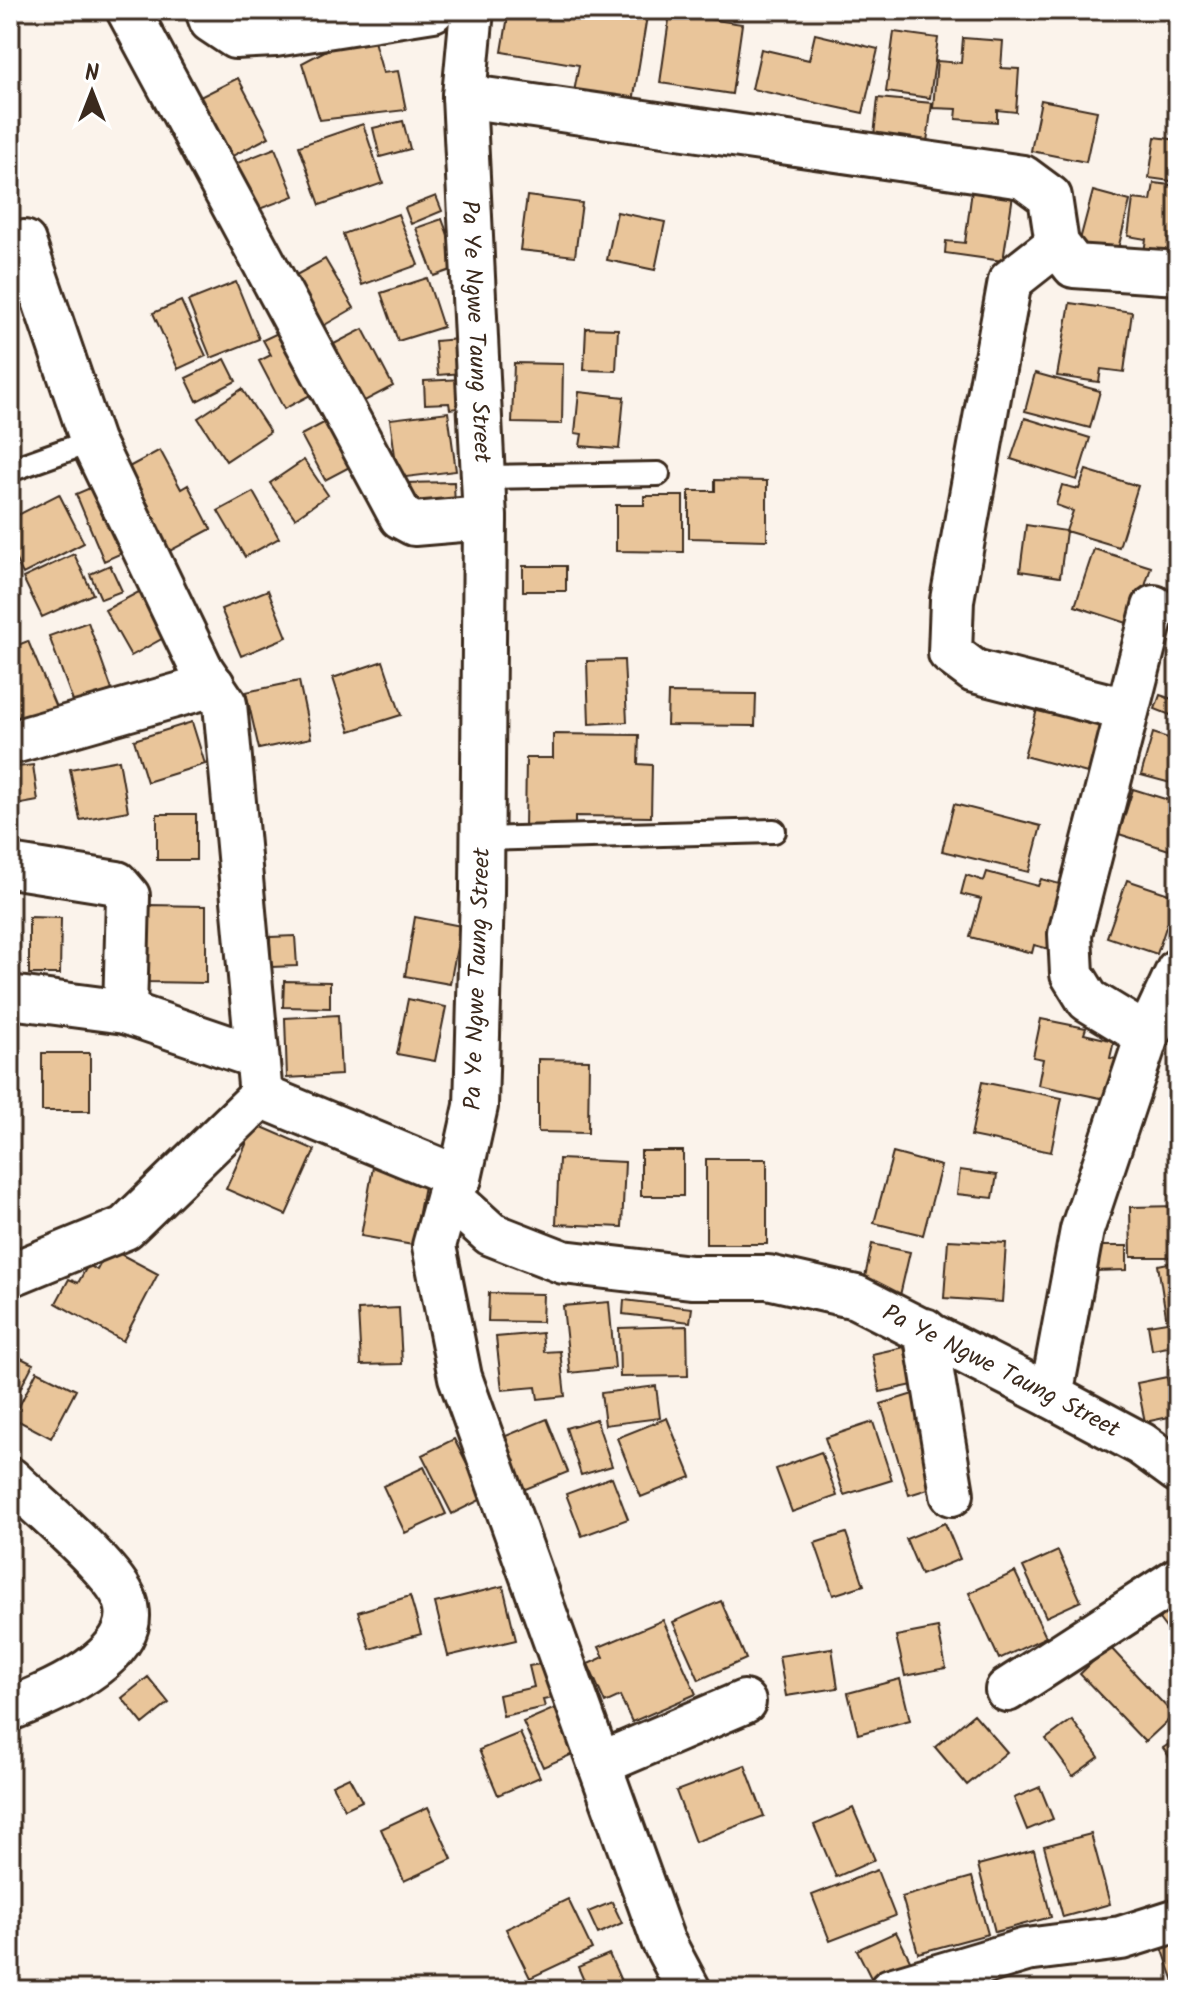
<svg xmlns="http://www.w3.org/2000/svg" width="1188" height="2000" viewBox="0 0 1188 2000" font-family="Kalam,sans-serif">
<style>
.building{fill:#e9c59a;stroke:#3b2a1e;stroke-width:2}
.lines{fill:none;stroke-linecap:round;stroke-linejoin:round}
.lane-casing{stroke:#3b2a1e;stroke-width:28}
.street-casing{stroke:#3b2a1e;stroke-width:48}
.lane{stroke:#fff;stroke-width:22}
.street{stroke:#fff;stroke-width:42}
.labels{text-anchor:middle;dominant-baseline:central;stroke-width:6;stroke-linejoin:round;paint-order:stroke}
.street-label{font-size:24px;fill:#3b2a1e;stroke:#fff}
</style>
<rect width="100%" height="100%" fill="#fbf3eb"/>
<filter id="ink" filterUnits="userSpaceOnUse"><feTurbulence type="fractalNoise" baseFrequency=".0125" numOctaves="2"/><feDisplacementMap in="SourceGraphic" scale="16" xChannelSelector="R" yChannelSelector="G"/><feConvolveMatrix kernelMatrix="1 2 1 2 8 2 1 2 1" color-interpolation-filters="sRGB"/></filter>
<g filter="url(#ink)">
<path class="building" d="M509 10H648L633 102 574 92 579 65 502 52Z
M670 13 742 24 732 94 660 83Z
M894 32 938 38 930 98 886 92Z
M815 34 878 49 863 113 752 89 761 49 809 60Z
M963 38 1003 41 1001 68 1019 69 1016 112 997 110V122L956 119 957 109 933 108 937 61 961 63Z
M374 41 383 73 398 71 406 110 320 120 302 63 338 44Z
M238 78 269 137 221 162 190 102Z
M878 98 932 103 926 150 873 145Z
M1041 100 1097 111 1086 162 1031 151Z
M403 121 410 149 380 157 373 128Z
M363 124 383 183 320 205 299 146Z
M1155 137 1178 140V182L1149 178Z
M275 148 294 196 254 211 235 164Z
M1154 183 1178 186V263L1143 259 1146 239 1128 236 1133 199 1151 201Z
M972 190 1013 195 1003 261 945 253 946 241 965 243Z
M1093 191 1130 201 1115 261 1077 251Z
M436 196 442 211 411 224 405 208Z
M527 196 582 203 575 256 520 250Z
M617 212 665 222 655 270 607 260Z
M398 214 418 265 362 285 343 234Z
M442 219 460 267 434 276 416 228Z
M325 259 354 308 316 330 287 280Z
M427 278 443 327 398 341 381 293Z
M236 282 259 339 211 358 188 301Z
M181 301 206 356 178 369 153 313Z
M1070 303 1132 312 1124 372 1101 369 1099 382 1057 376Z
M586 328 618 329 616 371 584 370Z
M286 329 318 391 284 409 259 361 271 355 263 340Z
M363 329 393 386 359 404 330 346Z
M458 339 462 373 438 375 435 341Z
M225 359 236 381 197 401 186 378Z
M514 363 563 364 562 424 512 423Z
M1035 373 1100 391 1090 428 1025 411Z
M463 379 466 407 450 409 449 403 425 404 424 381Z
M242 389 270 432 226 461 198 418Z
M579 392 624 397 619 449 580 446 582 434 575 433Z
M448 412 456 471 398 478 390 419Z
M335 417 359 462 325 480 301 435Z
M1025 418 1090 438 1077 480 1011 459Z
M160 450 181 489 188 485 211 529 166 553 144 509 149 506 127 468Z
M304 460 328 495 295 518 270 483Z
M1086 470 1138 486 1119 547 1066 531 1073 511 1056 505 1062 485 1079 489Z
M715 480 767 481V540L689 538V491H715Z
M104 482 131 549 104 561 76 494Z
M454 482 455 508 402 509V483Z
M253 492 279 538 245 557 218 511Z
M59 494 84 543 23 574 10 549V519Z
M644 496H683V552L616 551V505H644Z
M1026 525 1066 531 1060 577 1020 571Z
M1094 549 1151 567 1133 625 1075 606Z
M74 554 93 594 42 617 23 578Z
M110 565 122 591 101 599 90 574Z
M523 566H566V591H523Z
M148 587 174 632 131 656 105 610Z
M268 590 287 637 241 656 221 609Z
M88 622 112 690 74 704 49 636Z
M28 641 58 712 18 729 10 711V648Z
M624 660 627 722 589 724 587 661Z
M383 661 401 715 350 731 333 678Z
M299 681 311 738 259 749 246 692Z
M668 693 756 694 755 726 667 725Z
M1160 695 1178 701V718L1155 709Z
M1040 699 1107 718 1091 774 1024 756Z
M192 722 205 764 147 782 134 740Z
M1170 732 1178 735V785L1141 775 1153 733 1168 738Z
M553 734 639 735 638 764 652 765 651 817 575 816V828H525L526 758H553Z
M119 760 128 811 80 820 70 769Z
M33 765 38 801 10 806V768Z
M1133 789 1178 803V822L1169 850 1119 834Z
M954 804 1041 826 1029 872 942 851Z
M157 814H196V860H157Z
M987 872 1038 886 1041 879 1074 888 1057 951 1034 945 1032 953 970 937 981 899 961 894 966 875 984 881Z
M1127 880 1178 897V927L1167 924 1157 954 1107 937Z
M148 905 206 906V983L147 982Z
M29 917 61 918 60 974H29Z
M415 917 461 926 450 984 405 976Z
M295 936 297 966 271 967 270 937Z
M284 981 330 982V1008L283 1007Z
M408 999 446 1007 435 1061 397 1054Z
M338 1015 341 1075 287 1078 285 1018Z
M1041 1019 1086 1028 1084 1034 1114 1041 1110 1058 1122 1060 1115 1101 1038 1085 1043 1059 1033 1057Z
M42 1053H90V1111H42Z
M538 1059 589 1060 588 1133 538 1132Z
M982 1082 1062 1098 1051 1152 971 1136Z
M255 1124 315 1150 286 1215 226 1189Z
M641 1151H683V1196H641Z
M893 1153 941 1166 923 1235 874 1223Z
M559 1159 625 1162 622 1227 556 1224Z
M706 1159H767V1244H706Z
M373 1167 426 1175 413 1245 361 1236Z
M960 1170 997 1175 993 1198 957 1194Z
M1178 1206V1257H1131L1130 1207Z
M948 1240 1006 1243 1002 1302 944 1298Z
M872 1244 910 1252 898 1304 861 1296Z
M1098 1246H1127V1270L1094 1271Z
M109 1248 158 1274 123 1341 56 1303 69 1279 78 1283 88 1265 97 1270Z
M1178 1261V1345L1152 1350 1148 1325 1167 1322 1158 1265Z
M489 1293 543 1294 542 1322 488 1321Z
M624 1300 692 1308 690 1322 623 1314Z
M609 1302 615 1368 570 1373 563 1306Z
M399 1308 402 1364 361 1365 358 1310Z
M687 1326 688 1376 620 1377 619 1328Z
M542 1333 544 1352 560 1351 565 1396 538 1399 536 1387 502 1390 496 1337Z
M904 1347 913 1385 880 1392 872 1354Z
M13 1354 33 1364 17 1395 10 1392Z
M37 1371 76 1390 51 1438 13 1418Z
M1167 1377 1174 1416 1145 1422 1137 1383Z
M656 1386 660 1418 605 1425 601 1393Z
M913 1394 941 1485 909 1495 881 1404Z
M667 1418 691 1477 641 1497 617 1438Z
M547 1419 568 1472 523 1490 501 1438Z
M596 1419 612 1466 581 1475 566 1428Z
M873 1422 892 1480 844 1495 825 1438Z
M454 1439 484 1498 452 1514 422 1455Z
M821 1452 837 1496 792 1512 776 1469Z
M424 1467 446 1514 405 1533 383 1486Z
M612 1477 628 1519 582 1536 566 1494Z
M945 1523 960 1559 921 1575 906 1539Z
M846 1533 864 1585 833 1595 815 1543Z
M1058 1551 1081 1601 1046 1617 1023 1567Z
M1015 1572 1046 1637 999 1659 969 1593Z
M503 1586 516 1640 448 1656 435 1603Z
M410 1596 421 1634 370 1649 358 1612Z
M1178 1600V1644L1156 1615Z
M721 1601 746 1659 699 1680 673 1622Z
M663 1620 696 1694 632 1722 620 1696 605 1703 588 1664 604 1657 599 1647Z
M938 1628 946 1668 905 1676 896 1636Z
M1109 1646 1174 1715 1145 1742 1080 1674Z
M832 1648 838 1688 786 1696 779 1656Z
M550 1662 558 1697 543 1700 545 1707 503 1716 499 1695 534 1687 529 1666Z
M148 1677 169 1703 143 1724 122 1698Z
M900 1679 910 1720 858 1734 848 1693Z
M560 1706 580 1751 543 1767 523 1722Z
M974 1714 1007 1752 967 1785 935 1747Z
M1072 1720 1099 1757 1073 1776 1046 1739Z
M520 1733 540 1777 498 1795 479 1750Z
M1178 1738V1769L1163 1748Z
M745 1765 764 1816 695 1842 676 1791Z
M349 1777 362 1801 345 1809 332 1785Z
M1040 1787 1053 1819 1027 1830 1014 1798Z
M428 1807 452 1859 404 1881 381 1829Z
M853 1808 875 1860 836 1877 814 1825Z
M1091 1834 1110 1904 1063 1917 1044 1846Z
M1034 1850 1051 1917 995 1932 978 1865Z
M877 1870 895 1916 830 1941 812 1895Z
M972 1877 988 1934 918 1953 902 1897Z
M568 1899 592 1949 530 1978 506 1929Z
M612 1902 622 1923 598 1934 588 1912Z
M896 1932 911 1962 872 1980 857 1950Z
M1178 1932V1990H1177L1159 1939Z
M609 1954 625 1990H588L578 1967Z"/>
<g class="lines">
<g class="lane-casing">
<path id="lane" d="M10 470 92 441
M483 477 658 474
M483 839 774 831"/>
</g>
<g class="street-casing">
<g id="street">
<path d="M128 10 401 517 414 524 485 518"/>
<path d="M207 10 211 21 235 37 275 35 433 10"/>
<path id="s1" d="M472 10 464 96 485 518 482 893 476 1106 460 1178 448 1195 491 1234 563 1262 691 1277H768L856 1297 1051 1396 1141 1444 1178 1471"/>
<path d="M464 96 1023 177 1050 197 1057 244 1074 266 1178 273"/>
<path d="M10 244 24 242 92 441 202 670 225 704 261 1096"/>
<path d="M1057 244 1010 281 952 600 950 653 974 671 1127 710"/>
<path d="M10 743 213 685"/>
<path d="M10 866 117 883 128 896 125 1012"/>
<path d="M10 997 125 1012 257 1057"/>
<path d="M1147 1036 1088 1000 1072 974 1070 934 1154 607"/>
<path d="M261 1096 460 1178"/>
<path d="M448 1195 434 1246 460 1377 663 1941 689 1990"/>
<path d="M10 1275 125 1228 261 1096"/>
<path d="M925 1330 952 1494"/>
<path d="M1051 1396 1082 1230 1147 1036 1178 970"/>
<path d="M10 1479C36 1504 115 1570 125 1600 145 1655 47 1695 10 1709"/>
<path d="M1007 1690 1178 1579"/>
<path d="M599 1764 744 1702"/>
<path d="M891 1990 1026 1950 1121 1938 1178 1920"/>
</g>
</g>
<use href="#lane" class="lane"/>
<use href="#street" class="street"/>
</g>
</g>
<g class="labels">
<g class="street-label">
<text stroke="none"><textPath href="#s1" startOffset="322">Pa Ye Ngwe Taung Street</textPath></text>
<text transform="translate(478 979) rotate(-88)">Pa Ye Ngwe Taung Street</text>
<text stroke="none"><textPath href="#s1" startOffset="1786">Pa Ye Ngwe Taung Street</textPath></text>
</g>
</g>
<rect width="1188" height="2000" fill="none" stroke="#fff" stroke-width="40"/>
<rect x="20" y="20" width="1148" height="1960" fill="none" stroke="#3b2a1e" stroke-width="3" filter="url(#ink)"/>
<g transform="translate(92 92)" stroke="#ffffff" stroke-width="6" paint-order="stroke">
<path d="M0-6L14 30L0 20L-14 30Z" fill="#3b2a1e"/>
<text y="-12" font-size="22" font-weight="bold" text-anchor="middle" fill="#3b2a1e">N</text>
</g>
</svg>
